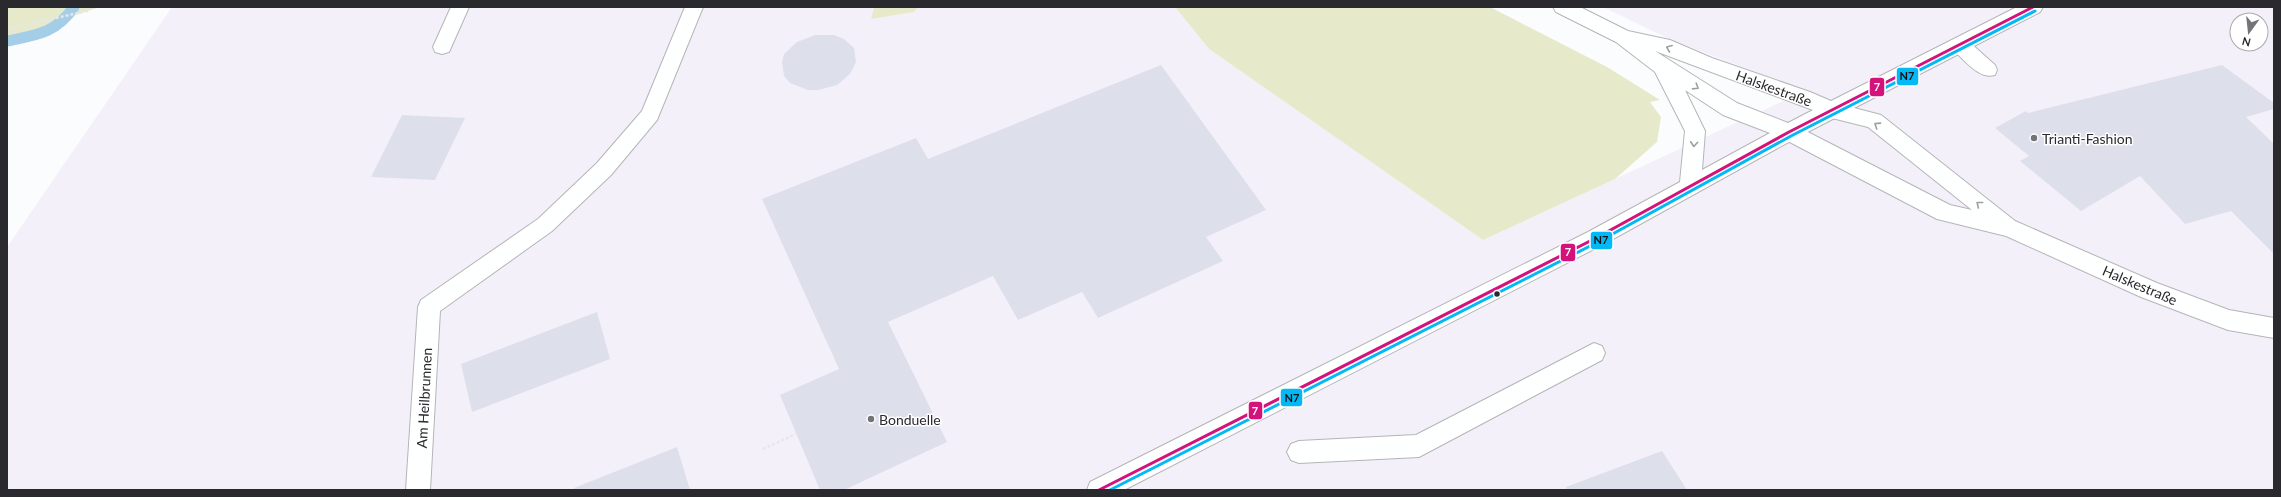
<svg xmlns="http://www.w3.org/2000/svg" width="2281" height="497" viewBox="0 0 2281 497" font-family="Lato,sans-serif">
<style>
.industrial{fill:#f4f0fa;fill-rule:evenodd}
.green{fill:#e7eaca}
.lines{fill:none;stroke-linecap:round;stroke-linejoin:round}
.stream{stroke:#a4cee8;stroke-width:11}
.building{fill:#dddfeb}
.lane-casing{stroke:#b5b5b8;stroke-width:2}
.street-casing{stroke:#b5b5b8;stroke-width:2}
.secondary-casing{stroke:#b5b5b8;stroke-width:2}
.path{stroke:#e7e7e7;stroke-width:2.5;stroke-dasharray:3 2;stroke-linecap:butt}
.lane{fill:#feffff;fill-rule:evenodd}
.street{fill:#feffff;fill-rule:evenodd}
.secondary{fill:#feffff;fill-rule:evenodd}
.bus-1-casing{stroke:#fff;stroke-width:6}
.bus-2-casing{stroke:#fff;stroke-width:6}
.bus-1{stroke:#d4127b;stroke-width:3}
.bus-2{stroke:#02b8f5;stroke-width:3}
.oneway{stroke:#9f9fa1}
.poi-dot{fill:#737477;stroke:#fff;stroke-width:1.5}
.bus-dot{fill:#2a2a2e;stroke:#fff;stroke-width:1.5}
.labels{text-anchor:middle;dominant-baseline:central;stroke-width:3;stroke-linejoin:round;paint-order:stroke}
.street-label{font-size:14px;fill:#2a2a2e;stroke:#fff}
.poi-label{font-size:14px;fill:#2a2a2e;stroke:#fff;text-anchor:start}
.line-badge{stroke:#fff;stroke-width:1.5}
.badge-label{font-size:11px;text-anchor:middle;font-weight:bold;fill:#fff}
.pale-badge-label{font-size:11px;text-anchor:middle;font-weight:bold;fill:#111}
</style>
<rect width="100%" height="100%" fill="#fbfcfe"/>
<path class="industrial" d="M172 7H874L871 18 914 12 918 7H1175L1209 49 1483 240 1805 91 1669 39 1603 7H2274V490H7V247ZM2237 20H2261V44H2237Z"/>
<path class="green" d="M7 7H100L72 16 62 26 46 35 7 43Z
M874 7H918L914 12 871 19Z
M1175 7H1490L1607 67 1660 100 1650 102 1661 117 1657 142 1615 179 1483 240 1209 49Z"/>
<g class="lines">
<path class="stream" d="M7 41C37 35 56 33 74 7"/>
</g>
<path class="building" d="M815 35H834L844 39 854 48 856 62 850 74 837 85 818 90H808L790 83 784 76 782 62 784 54 797 42Z
M1161 65 1266 210 1206 237 1223 261 1098 318 1082 292 1018 320 993 276 888 322 947 442 844 490H820L780 395 839 369 762 199 916 138 928 159Z
M2222 65 2274 103V109L2246 117 2274 144V254L2231 211 2185 224 2140 176 2081 211 2020 161 2029 156 1995 128 2026 111 2028 113Z
M402 115 465 118 435 180 371 177Z
M597 312 610 359 472 412 461 364Z
M677 447 690 490H575L574 488Z
M1662 451 1687 490H1567L1566 487Z"/>
<g class="lines">
<g class="lane-casing">
<path id="lane" d="M451 7H469L449 52 442 54 435 52 433 47Z
M685 7H703L657 120 611 175 552 231 440 311 430 490H406L418 307 421 300 538 219 597 163 642 111Z
M1960 38 1967 40 1995 65 1997 70 1995 75C1979 80 1965 60 1953 50L1951 45 1953 40Z
M1594 343 1602 346 1605 353 1602 360 1419 457 1299 463 1291 460 1287 452 1291 444 1299 441 1416 435Z"/>
</g>
<g class="street-casing">
<path id="street" d="M1831 102 1881 115 2015 221 2157 283 2229 310 2274 318V338L2228 330 2141 297 2006 236 1937 219 1782 138 1779 132 1782 126 1789 124 1796 126 1950 205 1972 210 1868 127 1824 116 1821 110 1824 104Z"/>
</g>
<g class="secondary-casing">
<path id="secondary" d="M1553 7H1580L1628 31 1670 40 1712 58 1810 92 1831 101 2017 7H2043L2040 12 1796 138 1604 244 1124 490H1087L1090 482 1588 232 1680 182 1685 131 1655 72 1616 42 1556 12ZM1655 51 1813 110 1788 123 1737 103ZM1685 90 1723 115 1770 133 1702 170 1705 131Z"/>
</g>
<path class="path" d="M7 29 87 11 93 7
M763 449 796 434"/>
<use href="#lane" class="lane"/>
<use href="#street" class="street"/>
<use href="#secondary" class="secondary"/>
<g class="bus-1-casing">
<path id="bus-1" d="M1099 490 1596 238 1789 132 2033 7"/>
</g>
<g class="bus-2-casing">
<path id="bus-2" d="M1110 490 1598 242 1791 136 2035 11"/>
</g>
<use href="#bus-1" class="bus-1"/>
<use href="#bus-2" class="bus-2"/>
</g>
<defs><path id="oneway-chevron" d="M-2-3.5L2.5 0L-2 3.5" fill="none" stroke-width="1.6" stroke-linecap="round" stroke-linejoin="round"/></defs>
<g class="oneway">
<use href="#oneway-chevron" transform="translate(1669 48) rotate(-158)"/>
<use href="#oneway-chevron" transform="translate(1696 87) rotate(32)"/>
<use href="#oneway-chevron" transform="translate(1877 125) rotate(-147)"/>
<use href="#oneway-chevron" transform="translate(1694 144) rotate(94)"/>
<use href="#oneway-chevron" transform="translate(1979 204) rotate(-141)"/>
</g>
<g class="poi-dot">
<circle cx="2034" cy="138" r="4"/>
<circle cx="871" cy="419" r="4"/>
</g>
<circle class="bus-dot" cx="1497" cy="294" r="3.5"/>
<g class="labels">
<g class="street-label">
<text transform="translate(1774 88) rotate(20)">Halskestraße</text>
<text transform="translate(2140 285) rotate(23)">Halskestraße</text>
<text transform="translate(424 398) rotate(-87)">Am Heilbrunnen</text>
</g>
<g class="poi-label">
<text x="2042" y="138">Trianti-Fashion</text>
<text x="879" y="419">Bonduelle</text>
</g>
</g>
<g class="line-badge">
<rect x="1896" y="67" width="23" height="19" rx="4" fill="#02b8f5"/>
<rect x="1869" y="77" width="16" height="20" rx="4" fill="#d4127b"/>
<rect x="1590" y="231" width="23" height="19" rx="4" fill="#02b8f5"/>
<rect x="1560" y="243" width="16" height="19" rx="4" fill="#d4127b"/>
<rect x="1280" y="388" width="23" height="19" rx="4" fill="#02b8f5"/>
<rect x="1248" y="401" width="15" height="19" rx="4" fill="#d4127b"/>
</g>
<g class="badge-label">
<text x="1877" y="91">7</text>
<text x="1568" y="256">7</text>
<text x="1255" y="415">7</text>
</g>
<g class="pale-badge-label">
<text x="1907" y="80">N7</text>
<text x="1601" y="244">N7</text>
<text x="1292" y="402">N7</text>
</g>
<rect width="2281" height="497" fill="none" stroke="#2a2a2e" stroke-width="16"/>
<g transform="translate(2249 32) rotate(195)"><circle r="19" fill="#ffffff" stroke="#aaaaab"/>
<path d="M0-3L7 15L0 10L-7 15Z" fill="#737477"/>
<text y="-6" font-size="11" font-weight="bold" text-anchor="middle" fill="#2a2a2e">N</text>
</g>
</svg>
